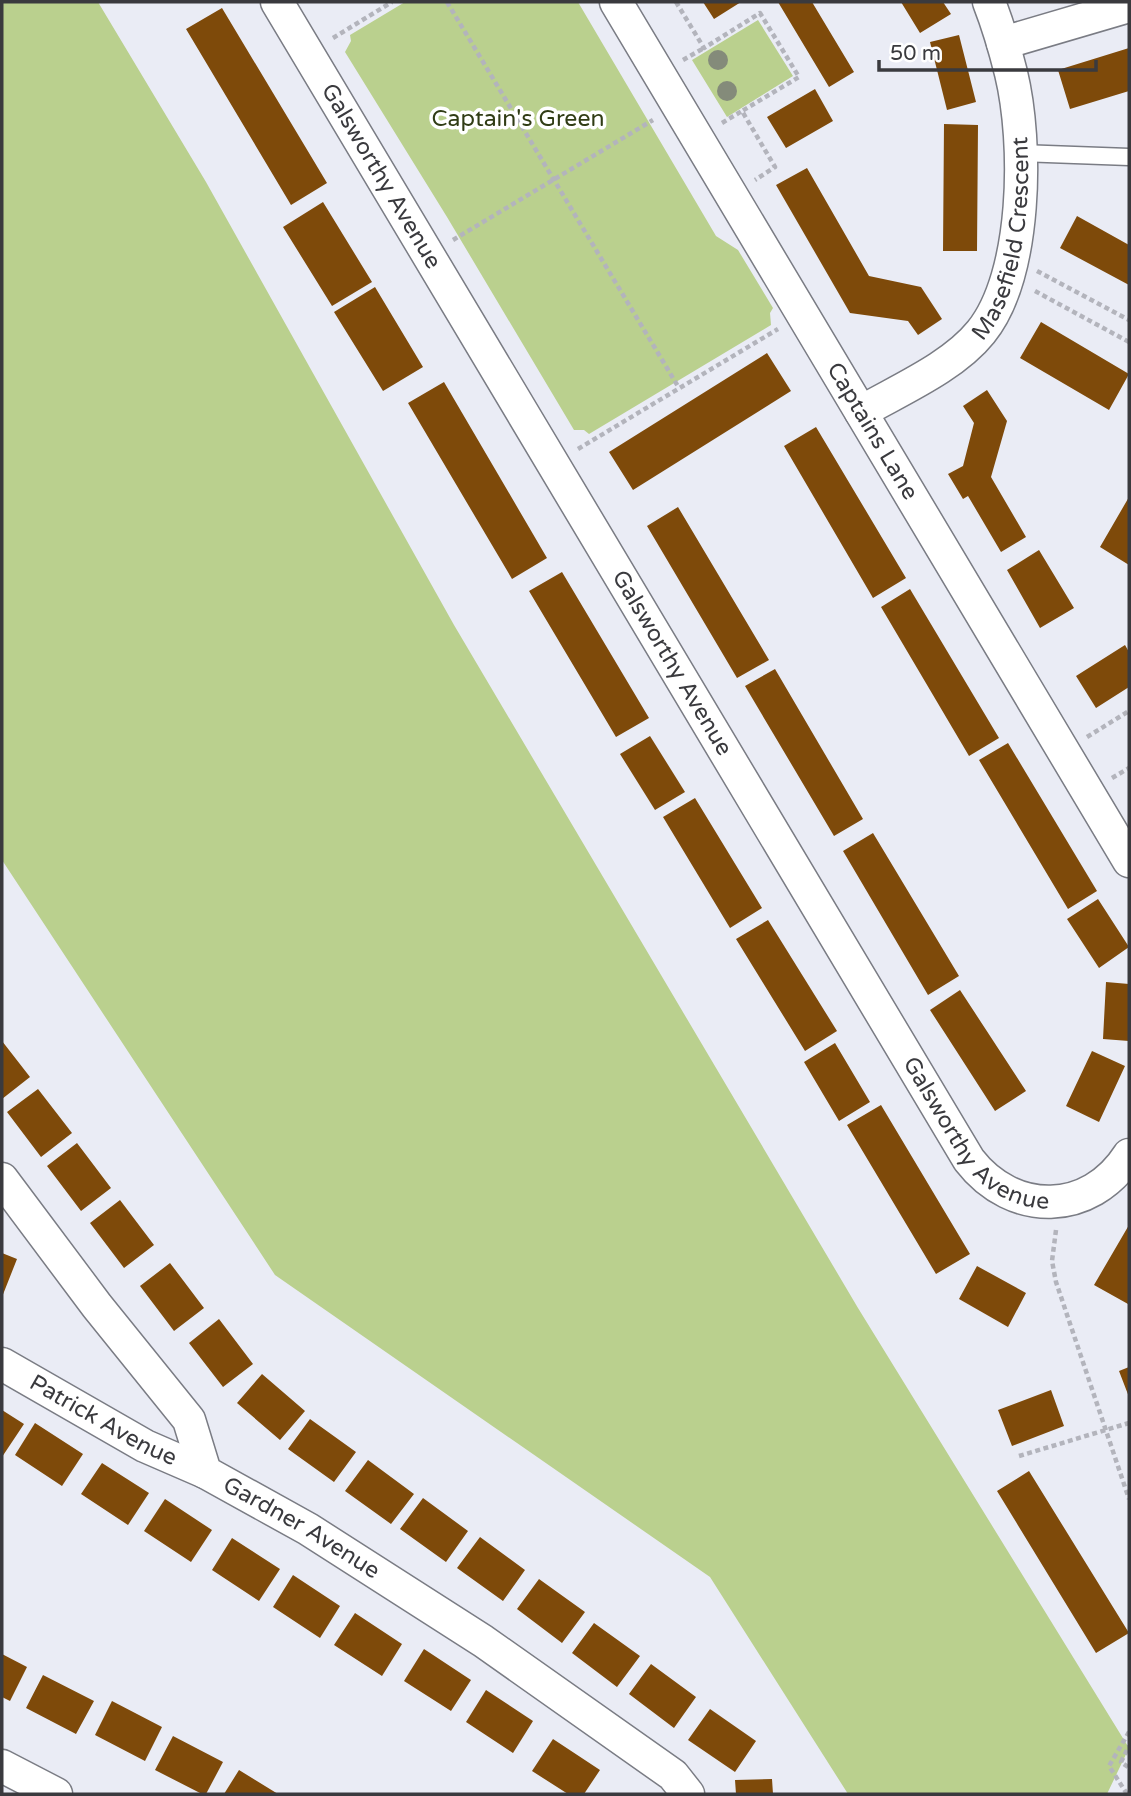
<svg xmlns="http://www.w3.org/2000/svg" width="1131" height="1796" viewBox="0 0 1131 1796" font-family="'Varela Round',sans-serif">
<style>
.green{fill:#bad08e}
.building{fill:#7e4a0a}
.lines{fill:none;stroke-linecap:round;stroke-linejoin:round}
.lane-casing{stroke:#7a7c84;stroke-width:19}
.street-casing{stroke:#7a7c84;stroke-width:35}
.path{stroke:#b3b4bc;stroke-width:4.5;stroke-dasharray:5 3.5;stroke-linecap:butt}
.lane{stroke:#fff;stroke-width:16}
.street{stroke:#fff;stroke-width:32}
.tree{fill:#848b7a}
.labels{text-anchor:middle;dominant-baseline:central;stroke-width:7;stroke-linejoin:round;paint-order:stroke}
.park-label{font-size:23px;fill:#303c15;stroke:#fff}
.street-label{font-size:23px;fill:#3a3a3e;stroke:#fff}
</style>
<rect width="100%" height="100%" fill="#eaecf5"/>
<path class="green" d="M2 2H98L206 182 454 625 858 1308 1129 1748 1107 1794H848L710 1577 275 1275 2 860Z
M405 2H578L716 236 738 250 773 308 770 313 771 325 589 434 584 430H574L447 217 345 52 351 41 350 35Z
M758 20 793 76 727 117 692 60Z"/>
<path class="building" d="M703 2H741L714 19Z
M778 2H812L854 72 829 87Z
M901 2H943L951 14 920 33Z
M222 8 327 183 291 205 186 29Z
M959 35 976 102 947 110 930 42Z
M1129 48V91L1070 109 1058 70Z
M815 89 833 121 786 148 767 117Z
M944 124 978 125 977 251H943Z
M807 168 869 276 921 287 942 319 918 335 908 321 850 313 776 185Z
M323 202 372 282 332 306 283 227Z
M1077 216 1129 245V285L1060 248Z
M375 287 423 367 383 391 334 312Z
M1041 322 1129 374 1109 410 1020 358Z
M767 353 791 391 633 490 609 452Z
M444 382 547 558 512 579 408 403Z
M987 390 1007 421 991 477 1026 537 1001 552 968 496 963 499 948 474 963 466 974 423 963 406Z
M816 427 906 578 873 598 784 446Z
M1129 497V565L1100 547Z
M678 507 769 660 737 678 647 526Z
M1039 550 1074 608 1040 628 1007 570Z
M562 572 649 718 616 737 529 591Z
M910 589 999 738 969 756 881 607Z
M1125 645 1129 652V687L1096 708 1076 676Z
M775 669 863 819 834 836 745 686Z
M650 736 685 792 655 810 620 754Z
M1008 743 1097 891 1068 909 979 760Z
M695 798 762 908 730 928 663 817Z
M873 833 959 976 928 995 843 851Z
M1098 899 1129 947 1099 968 1067 919Z
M768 920 837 1031 805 1051 736 939Z
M1106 982 1129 984V1041L1103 1039Z
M960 990 1026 1091 995 1111 930 1010Z
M2 1041 30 1077 2 1099Z
M835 1043 870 1102 839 1121 804 1062Z
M1092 1051 1125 1066 1099 1122 1066 1106Z
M38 1089 72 1133 41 1157 7 1112Z
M881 1105 970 1254 936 1274 847 1125Z
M77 1143 111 1188 81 1211 47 1166Z
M120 1200 154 1245 124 1268 90 1223Z
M1129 1225V1301L1128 1304 1094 1285Z
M2 1253 17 1259 2 1297Z
M170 1263 204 1308 174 1331 140 1286Z
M977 1266 1026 1293 1008 1327 959 1299Z
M219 1319 253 1364 223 1387 189 1343Z
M1129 1367V1397L1119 1371Z
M262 1374 305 1411 280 1440 237 1403Z
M1051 1390 1064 1426 1012 1446 998 1410Z
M2 1410 24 1424 2 1457Z
M310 1419 356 1452 334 1482 288 1449Z
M35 1423 83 1454 62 1486 15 1455Z
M368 1460 414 1494 391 1524 345 1491Z
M102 1463 149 1493 128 1525 81 1494Z
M1029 1471 1129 1633 1096 1653 997 1491Z
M423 1498 468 1531 446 1562 400 1529Z
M165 1499 212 1530 191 1562 144 1531Z
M480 1537 525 1570 503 1601 457 1568Z
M232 1538 280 1569 259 1601 212 1570Z
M293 1575 340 1606 320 1638 273 1607Z
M539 1579 585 1612 562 1643 517 1609Z
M355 1613 402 1644 382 1676 334 1645Z
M594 1623 640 1656 617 1687 572 1653Z
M424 1649 471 1680 451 1711 404 1681Z
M2 1654 27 1667 10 1701 2 1697Z
M651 1664 696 1697 674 1728 629 1694Z
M43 1675 94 1701 76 1734 26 1708Z
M486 1690 533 1721 513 1753 466 1722Z
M112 1701 162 1727 145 1761 95 1735Z
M710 1709 756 1741 735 1772 688 1740Z
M173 1736 223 1762 206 1794H202L155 1770Z
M553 1739 600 1770 584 1794H568L532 1771Z
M239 1770 278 1794H224Z
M772 1779 773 1794H736L735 1780Z"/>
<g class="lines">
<g class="lane-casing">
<path id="lane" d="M1020 153 1129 157"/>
</g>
<g class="street-casing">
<g id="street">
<path id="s1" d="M277 2 969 1160C1013 1217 1090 1216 1129 1155"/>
<path id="s2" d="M616 2 1129 861"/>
<path d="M1003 43 1129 6"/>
<path id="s3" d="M861 412C899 390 953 367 981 332 1027 275 1028 143 1011 73 1005 49 998 25 989 2"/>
<path id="s4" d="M2 1179 97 1306 189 1420 205 1472 308 1529 483 1641 673 1775 688 1794"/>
<path id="s5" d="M2 1364 145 1446 205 1472"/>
<path d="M2 1766 56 1794"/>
</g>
</g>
<path class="path" d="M447 2 679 388
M676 2 704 48 760 13 799 77 742 111 775 167 755 180
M333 38 392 2
M683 60 704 48
M722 123 742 111
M453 240 653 120
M1037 271 1129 320
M1035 291 1129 342
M578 449 778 329
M1087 737 1129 711
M1112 778 1129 768
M1056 1230 1052 1261 1056 1282 1129 1499
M1019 1456 1129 1423
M1128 1767 1121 1762 1129 1746
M1127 1794 1109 1766 1129 1732"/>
<use href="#lane" class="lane"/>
<use href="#street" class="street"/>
</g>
<g class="tree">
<circle cx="718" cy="60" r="10"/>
<circle cx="727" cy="91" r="10"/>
</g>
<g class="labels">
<g class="park-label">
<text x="518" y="119">Captain's Green</text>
</g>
<g class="street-label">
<text stroke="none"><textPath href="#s1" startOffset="203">Galsworthy Avenue</textPath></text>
<text stroke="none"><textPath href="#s3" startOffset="243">Masefield Crescent</textPath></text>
<text stroke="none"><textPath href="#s2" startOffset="500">Captains Lane</textPath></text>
<text stroke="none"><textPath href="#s1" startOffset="770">Galsworthy Avenue</textPath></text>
<text stroke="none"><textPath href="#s1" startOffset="1337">Galsworthy Avenue</textPath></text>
<text stroke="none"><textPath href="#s5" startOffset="116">Patrick Avenue</textPath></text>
<text stroke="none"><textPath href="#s4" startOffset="471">Gardner Avenue</textPath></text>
</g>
</g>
<rect width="1131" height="1796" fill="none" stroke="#3a3a3e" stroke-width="7"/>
<path d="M879 60v10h217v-10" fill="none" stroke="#3a3a3e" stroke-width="3.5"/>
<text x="890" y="60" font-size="21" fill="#3a3a3e" stroke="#ffffff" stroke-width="5" paint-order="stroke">50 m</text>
</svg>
